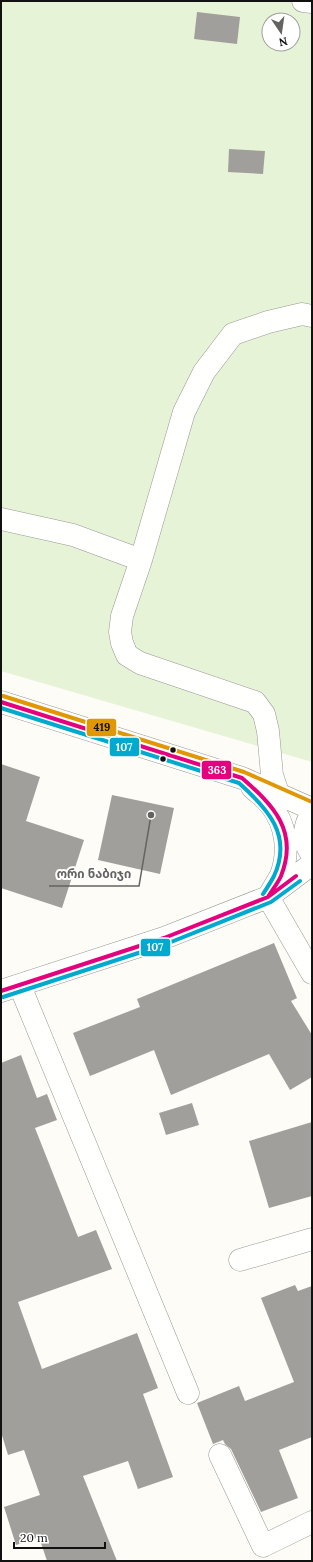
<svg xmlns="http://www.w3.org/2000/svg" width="313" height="1562" viewBox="0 0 313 1562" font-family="Lora,'Noto Sans Georgian',serif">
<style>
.green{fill:#e7f3d7;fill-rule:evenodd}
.building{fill:#a19f9c}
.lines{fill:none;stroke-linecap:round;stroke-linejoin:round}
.minor-casing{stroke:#979795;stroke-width:23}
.minor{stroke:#fffffe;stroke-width:22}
.bus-1-casing{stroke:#fff;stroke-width:7}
.bus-2-casing{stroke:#fff;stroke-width:7}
.bus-3-casing{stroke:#fff;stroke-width:7}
.bus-1{stroke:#e5007d;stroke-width:4}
.bus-2{stroke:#00a9ce;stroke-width:4}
.bus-3{stroke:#e09702;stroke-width:4}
.bus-dot{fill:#111;stroke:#fff;stroke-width:1.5}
.leader{fill:none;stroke:#646362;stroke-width:1.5}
.callout-dot{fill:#646362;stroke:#fff;stroke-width:1.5}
.callout-label{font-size:12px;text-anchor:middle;font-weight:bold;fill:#646362;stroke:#fff;stroke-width:4;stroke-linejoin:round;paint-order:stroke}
.line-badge{stroke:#fff;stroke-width:1.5}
.badge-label{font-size:11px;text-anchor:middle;font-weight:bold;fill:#fff}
.pale-badge-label{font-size:11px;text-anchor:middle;font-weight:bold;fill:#111}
</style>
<rect width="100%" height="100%" fill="#fdfcf7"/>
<path class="green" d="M1 1H312V762L1 671ZM269 20H293V44H269Z"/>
<path class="building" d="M197 12 240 17 237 44 194 39Z
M229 149 265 151 263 174 228 172Z
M1 764 40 777 26 821 84 840 62 908 1 888Z
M112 795 174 808 160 874 98 860Z
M274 943 297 998 291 1001 312 1035V1077L290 1090 269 1054 171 1095 154 1050 90 1076 73 1033 140 1007 137 999Z
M21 1055 37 1098 47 1094 57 1120 35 1128 78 1237 96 1230 112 1269 18 1302 42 1369 137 1333 158 1388 143 1394 173 1477 138 1489 128 1461 83 1476 117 1561H47L39 1537 16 1545 4 1507 40 1495 24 1450 8 1455 1 1432V1063Z
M192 1103 199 1125 166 1135 159 1113Z
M312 1122V1196L269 1208 249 1141Z
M295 1285 298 1291 312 1286V1437L279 1450 298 1498 261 1512 231 1449 225 1444 223 1440 213 1444 197 1403 239 1386 245 1401 294 1382 261 1298Z"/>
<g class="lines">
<g class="minor-casing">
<path id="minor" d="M303 1 312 2
M1 519 73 535 141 560 122 616 120 632 122 643 127 655 140 663 255 702 264 714 268 731 272 775 278 793
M141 560 184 412 204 372 233 334 268 322 302 314 312 316
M1 702 242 778 312 809
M252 787C258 793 265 798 270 804 286 824 290 851 281 875 278 881 274 887 270 894
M312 813C304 825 301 842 312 854
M268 897 312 973
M20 986 188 1393
M1 991 164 938 268 897 312 864
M240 1260 312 1239
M220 1455 263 1546 312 1522"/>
</g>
<use href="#minor" class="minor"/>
<g class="bus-1-casing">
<path id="bus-1" d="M1 702 242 778C273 805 299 831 281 876 278 883 272 890 268 897
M1 991 164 938 268 897 296 876"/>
</g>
<g class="bus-2-casing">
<path id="bus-2" d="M1 708 239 783C267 808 293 835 274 876 271 882 267 888 263 894
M3 997 166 944 271 902 300 881"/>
</g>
<g class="bus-3-casing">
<path id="bus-3" d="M3 696 244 772 312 802"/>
</g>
<use href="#bus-1" class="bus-1"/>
<use href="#bus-2" class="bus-2"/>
<use href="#bus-3" class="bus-3"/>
</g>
<g class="bus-dot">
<circle cx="173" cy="750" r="3.5"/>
<circle cx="163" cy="759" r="3.5"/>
</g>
<path class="leader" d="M151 815L139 886H49"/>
<circle class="callout-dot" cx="151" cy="815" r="4"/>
<g class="callout-label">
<text x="94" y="878">ორი ნაბიჯი</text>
</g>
<g class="line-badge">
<rect x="86" y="718" width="31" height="19" rx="4" fill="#e09702"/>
<rect x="109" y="737" width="31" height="20" rx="4" fill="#00a9ce"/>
<rect x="201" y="760" width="31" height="20" rx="4" fill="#e5007d"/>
<rect x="140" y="938" width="31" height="19" rx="4" fill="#00a9ce"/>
</g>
<g class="badge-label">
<text x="124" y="751">107</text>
<text x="217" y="774">363</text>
<text x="155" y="951">107</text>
</g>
<g class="pale-badge-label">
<text x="102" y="731">419</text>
</g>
<rect width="313" height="1562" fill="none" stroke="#111111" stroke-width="4"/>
<g transform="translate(281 32) rotate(167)"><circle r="19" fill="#ffffff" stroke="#a0a0a0"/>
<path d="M0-3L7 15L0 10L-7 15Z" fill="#646362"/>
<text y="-6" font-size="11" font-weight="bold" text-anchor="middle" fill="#111111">N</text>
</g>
<path d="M14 1542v6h91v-6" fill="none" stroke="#111111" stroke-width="2"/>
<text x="20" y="1542" font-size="12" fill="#111111" stroke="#ffffff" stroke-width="3" paint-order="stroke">20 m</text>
</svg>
